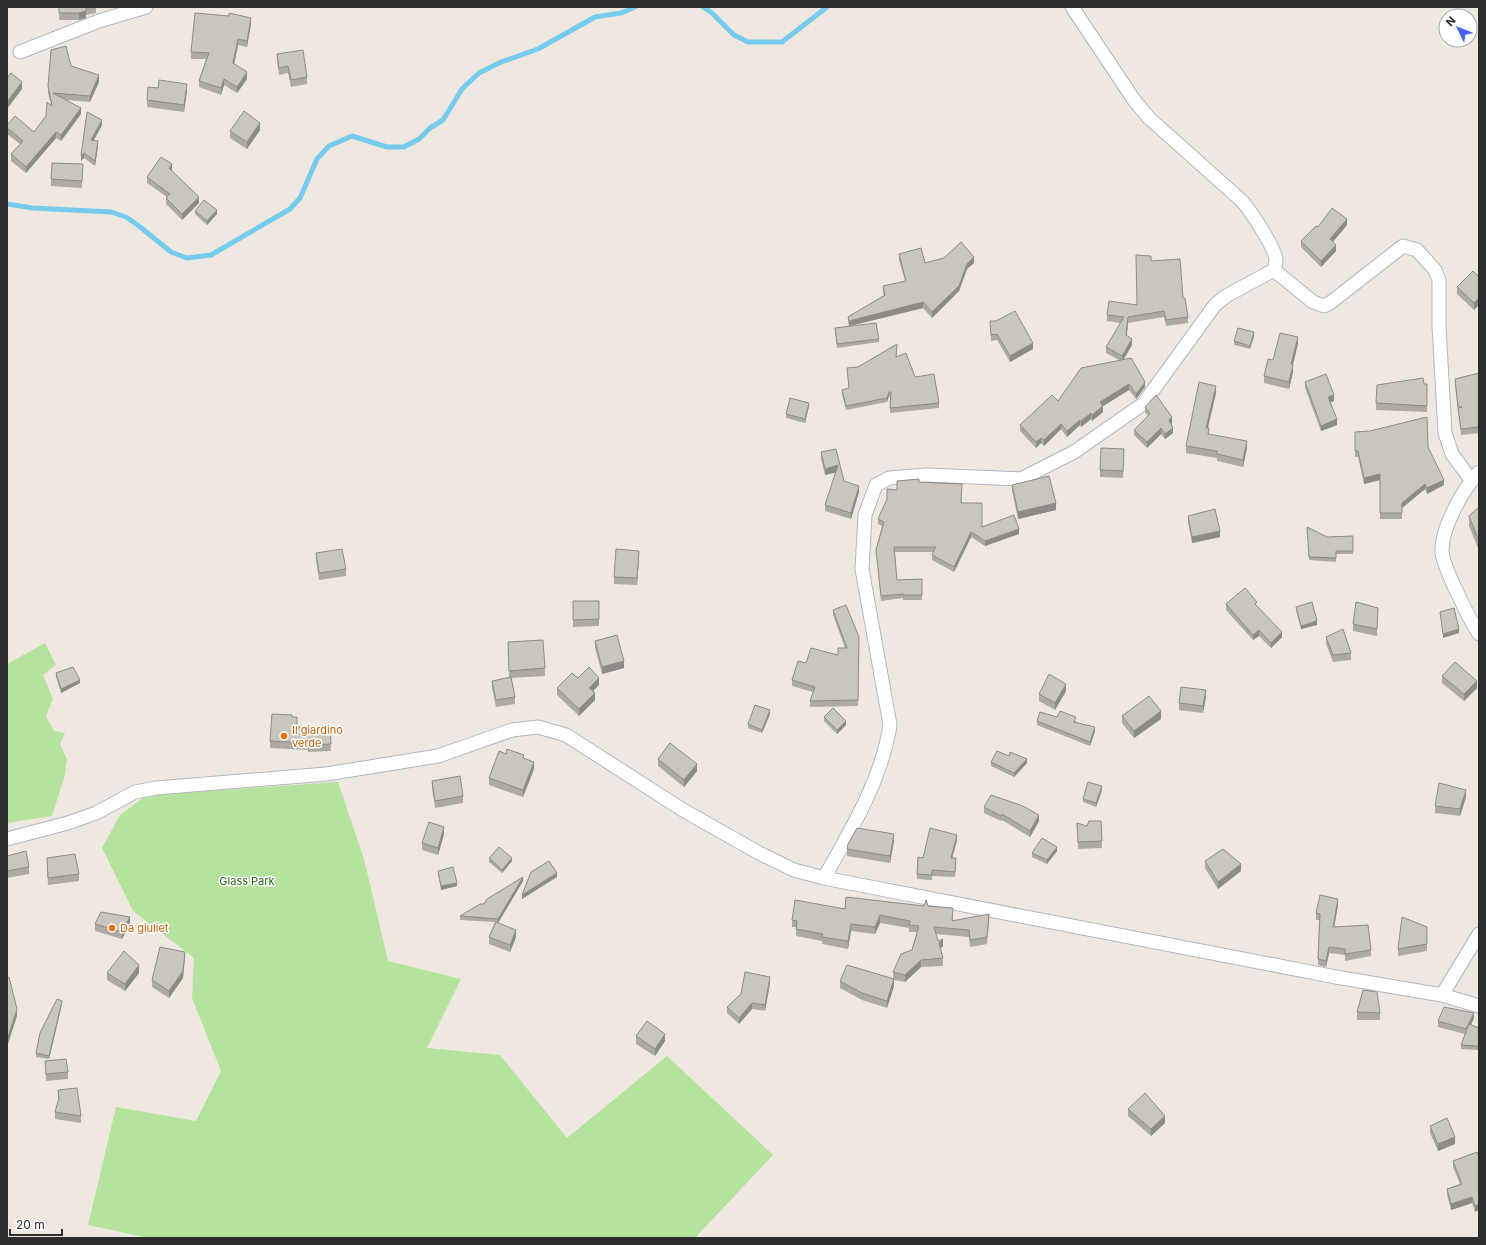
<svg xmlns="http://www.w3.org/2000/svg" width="1486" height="1245" viewBox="0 0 1486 1245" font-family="Inter,sans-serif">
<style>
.green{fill:#b5e39e}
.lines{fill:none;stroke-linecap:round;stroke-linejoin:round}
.stream{stroke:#77cced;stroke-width:5}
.minor-casing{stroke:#b3b6c0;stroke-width:15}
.minor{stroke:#fff;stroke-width:13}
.wall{fill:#aeaaa3}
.shaded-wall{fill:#8d8b85}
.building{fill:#cac6be;stroke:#8d8b85}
.food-dot{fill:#e8710a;stroke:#fff;stroke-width:1.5}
.labels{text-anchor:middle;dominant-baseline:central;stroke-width:3;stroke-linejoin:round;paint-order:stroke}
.food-label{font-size:11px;fill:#c56008;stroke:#fff;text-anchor:start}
.park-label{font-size:11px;fill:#2c6b1d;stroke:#fff}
</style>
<rect width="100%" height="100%" fill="#eee8e0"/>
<path class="green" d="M45 643 56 665 43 675 53 699 46 716 54 731 65 733 60 744 67 759 65 775 52 816 7 823V664Z
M338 782 364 859 388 961 461 979 427 1048 500 1055 567 1138 667 1056 773 1155 695 1238H148L88 1225 116 1107 196 1121 221 1071 192 998 194 958 133 911 102 848 120 815 147 795Z"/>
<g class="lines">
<path class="stream" d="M703 7 712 13 734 35 748 42H782L827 7
M7 204 33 208 111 212 126 217 139 226 171 252 187 258 211 255 290 209 300 198 317 159 329 146 352 136 387 147H404L419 139 430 128 443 120 462 89 479 73 501 62 538 49 595 17 621 13 635 7"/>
<g class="minor-casing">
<path id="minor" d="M1072 7 1134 100 1149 118 1242 201C1250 210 1276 249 1276 260 1276 263 1275 267 1274 270L1313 302 1324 306 1330 303 1403 246 1417 250 1435 270 1439 280V326L1445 433 1452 454 1471 480
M20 52 99 21 146 7
M1479 472C1463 489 1441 528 1442 552 1443 567 1470 620 1479 634
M7 839 68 823 96 813 135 792 156 788 326 774 438 756 512 730 538 727 566 735 683 810 759 853 794 870 824 878 1336 977 1442 995 1479 1006
M824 878C851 830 882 779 890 725L862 569 865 515 876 485 889 478 927 475 1021 479 1074 452 1143 404 1215 305 1226 296 1274 270
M1442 995 1479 934"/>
</g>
<use href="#minor" class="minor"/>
</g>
<path class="wall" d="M59 7H96V13L86 15V18L79 20H59Z
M251 24 247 47 238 45 234 64 247 79 237 93 224 85 221 95 199 87V81L206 59H191V52Z
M277 54 307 77V84L291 87 288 73 279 75 277 61Z
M71 66 99 82 90 102 67 100 81 114 61 141 56 138 26 173 11 161V154L20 144 7 134V125L34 132 46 116 51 105 48 93V86Z
M187 91 184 112 147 107V100Z
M102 125 94 140 98 146 95 166 84 158 81 161V156Z
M260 130 247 149 230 138V131Z
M83 164 82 188 51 186V179Z
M172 170V171L199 203 182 220 166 204V198L167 197 147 183V177Z
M195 211 217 214 207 225 195 214Z
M1347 225 1333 242 1336 251 1321 267 1301 247V241Z
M899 254 925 263H974L967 269 959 291 932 318 923 308 850 326 879 339V342L837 348 835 328 849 326 848 322V317L884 296 883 292V286L905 281 899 260Z
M1151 261 1183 298 1188 317V323L1166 326 1164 317 1128 323 1127 336 1132 345 1123 360 1145 387 1136 399 1129 390 1103 406V412L1092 421 1091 419 1081 427 1080 425 1067 437 1061 429 1044 446 1041 443 1036 448 1020 431V425L1058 401 1119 360 1106 353V347L1121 323 1107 321V315L1137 305Z
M1479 277 1474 310 1457 294V287Z
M990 321 1033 349 1010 362 997 340 991 341Z
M1254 336 1250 349 1234 345V341Z
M1298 344 1293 365V372L1289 389 1264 383V376L1273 360Z
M897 348 896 356 915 377 939 403V408L890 413V397L889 396 887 402 846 410 842 394V390L849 388 847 368 858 367Z
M1479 373V433L1461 435 1455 385V379Z
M1305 382 1334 401 1330 402 1337 425 1321 431 1305 388Z
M1424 384H1427V412L1376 410V403Z
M1216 393 1208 428 1209 434 1247 448 1243 467 1217 461V458L1186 453V446Z
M809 406 805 423 786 418V414Z
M1145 407 1172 423 1171 424 1173 433 1165 439 1161 434 1147 448 1134 435V430L1148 416 1145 412Z
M1355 432 1428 447 1444 485 1427 494 1425 489 1402 508V519H1380V480L1364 484 1358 457H1355Z
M821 452 844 481 859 492 851 519 825 511V505L836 472 825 475 821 459Z
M1124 456 1123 478 1100 477V470Z
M919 482 962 503 982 527 1019 534 985 546 971 537 954 572 932 560V555L933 552H895L897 580 922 579V600H903V598L881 601 876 550 882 526 878 524V519L897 490Z
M1012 485 1056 510 1018 519 1012 491Z
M1479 507V551L1469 526V516Z
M1188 516 1220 537 1192 543 1188 522Z
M1307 527 1327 537 1353 536V554H1336V562L1309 560Z
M316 553 346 569V576L319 580 316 560Z
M639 558 637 585 614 584V577Z
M573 601H599V626L573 627Z
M1226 604 1257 606 1282 637 1271 648 1259 636 1253 640 1226 610Z
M1296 607 1317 625 1301 629 1296 610Z
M833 610 859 637 858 706 810 707V701L813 692 792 686V680L806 663 838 655 845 648 833 615Z
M1378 615 1377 636 1353 631V624Z
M1326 637 1351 653V660L1333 662 1326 644Z
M595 641 624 668 602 674 595 648Z
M508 642 545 668V676L511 678 515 697V704L496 707 492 688V681L509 678Z
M56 673 80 683 61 693 56 677Z
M1442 676 1477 688 1464 701 1442 683Z
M578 678 599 685 593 691 595 700 579 716 557 695V688Z
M1066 691 1055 710 1039 701V694Z
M1206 697 1203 713 1179 710V703Z
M770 714 762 733 748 728V724Z
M1122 716 1161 719 1134 738 1122 723Z
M292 717 297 727 330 726 331 751 308 752V750L270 748V741Z
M824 717 846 725 837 734 824 721Z
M1057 717 1076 721V722L1095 731 1090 746 1037 725V721Z
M506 754 524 759 534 769 523 797 489 785V778Z
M1009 756 1027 763 1014 777 991 766V762Z
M658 759 697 771 684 787 658 766Z
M432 781 463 796V803L435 808 432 788Z
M1102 790 1096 807 1083 802V799Z
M1466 797 1460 816 1435 813V806Z
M984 807 1039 821 1030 837 1002 820 1001 821 984 813Z
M1101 821 1102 848 1078 849 1077 823 1087 826Z
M444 834 438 855 422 850V843Z
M957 840 952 858 956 864 955 877 932 876V880L917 879V874L923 858Z
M894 841 890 863 847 856V849Z
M1057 851 1047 864 1032 857V853Z
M7 856 29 867V874L7 878Z
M489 858 512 861 502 873 489 862Z
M1205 861 1241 871 1218 889 1205 868Z
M47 865 79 874V881L48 885Z
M438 871 457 886 441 890 438 874Z
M523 881 498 923 516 937 510 952 489 944V937L495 922 460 920V916L484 904Z
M7 886 8 893V900H7Z
M1338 905 1334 927 1371 950V956L1345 961V955L1329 953 1326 967 1318 965 1319 920H1316V913Z
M928 906 953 915V921H989L987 944 970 947 969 937 936 934 938 941 943 946 940 949 943 958V966L921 967 905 982 894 980V986L887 1008 862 1000 840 988V981L893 978V972L912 950 917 932H909V928L880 923 875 934 851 931 848 949 822 944V941L796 936V927H792V920L845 909Z
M95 924H130L122 939 95 931Z
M1427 927V951L1398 956V949Z
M185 959 183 978 169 998 152 987V980Z
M107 973H139L125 991 107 980Z
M770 983 765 1011 752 1009 739 1024 727 1013V1007Z
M62 1004 49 1059 36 1057V1053Z
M1357 1012 1380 1013V1020H1357Z
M1474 1018 1471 1025 1479 1028 1478 1050 1461 1049V1045L1465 1034 1438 1027V1021Z
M636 1036 665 1041 655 1056 636 1044Z
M45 1061 68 1072V1079L46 1081Z
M58 1090 81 1116V1123L55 1119V1112L58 1100Z
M1128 1109 1165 1123 1151 1136 1128 1116Z
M1430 1126 1455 1144 1438 1151 1430 1133Z
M1477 1152 1475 1212 1472 1203 1451 1210 1447 1195V1189L1460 1184 1453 1167V1161Z"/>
<path class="shaded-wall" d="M86 11V18L79 20V13Z
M251 18V24L247 47V41Z
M238 39V45L233 70V63Z
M247 72V79L237 93V87Z
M99 75V82L90 102V96Z
M224 79V85L221 95V88Z
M22 82V89L7 109V102Z
M187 84V91L184 112V105Z
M81 108V114L61 141V135Z
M102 120V125L91 145V140Z
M260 123V130L247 149V142Z
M56 132V138L26 173V167Z
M98 141V146L95 166V161Z
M84 153V158L81 161V156Z
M172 164V170L169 174V168Z
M199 197V203L182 220V214Z
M217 210V214L207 225V221Z
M1347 219V225L1330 245V239Z
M1336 245V251L1321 267V261Z
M974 257V263L967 269 959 291 932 318V312L967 264Z
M1479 298V305L1474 310V303Z
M923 302V308L849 326V321Z
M1128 317V323L1126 341V335Z
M1254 332V336L1250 349V346Z
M1298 337V344L1291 371V364Z
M1132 339V345L1122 362V356Z
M1033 343V349L1010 362V356Z
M1293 365V372L1289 389V382Z
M1145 382V387L1136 399V394Z
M1129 384V390L1100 408V402Z
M1216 386V393L1206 435V428Z
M889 392V396L887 402V398Z
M1334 395V401L1328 403V397Z
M809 403V406L805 423V419Z
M1103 406V412L1092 421V415Z
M1091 413V419L1081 427V421Z
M1172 417V423L1169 426V420Z
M1337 419V425L1321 431V426Z
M1080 420V425L1067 437V431Z
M1061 424V429L1044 446V440Z
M1161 428V434L1147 448V442Z
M1173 428V433L1165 439V434Z
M1041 438V443L1036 448V442Z
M1247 441V448L1243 467V460Z
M838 465V472L825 475V469Z
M1380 474V480L1364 484V478Z
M1444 480V485L1427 494V488Z
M1425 484V489L1402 508V519V503Z
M859 486V492L851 519V513Z
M1056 503V510L1018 519V512Z
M1019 529V534L985 546V541Z
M1220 531V537L1192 543V537Z
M971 532V537L954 572V567Z
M639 551V558L637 585V578Z
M1317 621V625L1301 629V626Z
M1459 629V633L1443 638V634Z
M1259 630V636L1253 640V635Z
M1282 632V637L1271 648V643Z
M624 661V668L602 674V667Z
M599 678V685L589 695V688Z
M80 680V683L61 693V689Z
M1477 681V688L1464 701V694Z
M1066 684V691L1055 710V703Z
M1206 690V697L1203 713V706Z
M595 693V700L579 716V709Z
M770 710V714L762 733V730Z
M1161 711V719L1134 738V731Z
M846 721V725L837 734V730Z
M1095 727V731L1090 746V742Z
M1027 759V763L1014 777V773Z
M534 762V769L523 797V790Z
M697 764V771L684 787V780Z
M1102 786V790L1096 807V803Z
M1466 790V797L1460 816V809Z
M1039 815V821L1030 837V831Z
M444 827V834L438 855V848Z
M894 834V841L890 863V856Z
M957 835V840L951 863V858Z
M1057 847V851L1047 864V860Z
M512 858V861L502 873V870Z
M1241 864V871L1218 889V882Z
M557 873V877L522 899V895Z
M523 877V881L498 923V919Z
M457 883V886L441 890V886Z
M1338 899V905L1333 934V927Z
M880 915V923L875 934V927Z
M130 917V924L122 939V932Z
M851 924V931L848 949V941Z
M516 930V937L510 952V945Z
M943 939V946L939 950V943Z
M1329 947V953L1326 967V961Z
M185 952 183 978 169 998V991Z
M921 960V967L905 982V975Z
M139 965V973L125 991V984Z
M770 977V983L765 1011V1005Z
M894 979V986L887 1008V1001Z
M62 1001V1004L49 1059V1056Z
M752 1003V1009L739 1024V1018Z
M17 1009V1016L7 1047V1040Z
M1474 1013V1018L1466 1035V1029Z
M665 1034V1041L655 1056V1049Z
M1165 1116V1123L1151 1136V1129Z
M1455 1137V1144L1438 1151V1144Z
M1472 1197V1203L1451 1210V1204Z
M1479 1204V1210L1475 1212V1206Z"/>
<path class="building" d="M59 7H93L86 8V11L79 13H59Z
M195 13 229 16V13L251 18 247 41 238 39 233 63 247 72 237 87 224 79 221 88 199 81 209 53 191 52Z
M66 46 71 66 99 75 90 96 53 93 81 108 61 135 56 132 26 167 11 154 23 141 7 128V125L15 116 34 132 46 116 47 102 52 106 48 86 51 50Z
M303 50 307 77 291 80 288 66 279 68 277 54Z
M11 73 22 82 7 102V78Z
M159 80 187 84 184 105 147 100 148 87 158 88Z
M244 111 260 123 247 142 230 131Z
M87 112 102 120 91 140 98 141 95 161 84 153 81 156Z
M161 157 172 164 169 168 199 197 182 214 166 198 170 194 147 177Z
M52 163 83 164 82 181 51 179Z
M204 200 217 210 207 221 195 211Z
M1332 208 1347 219 1330 239 1336 245 1321 261 1301 241 1316 226 1318 227Z
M961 242 974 257 967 264 959 286 932 312 923 302 849 321 848 317 885 295 883 286 906 281 899 254 921 248 925 263 944 258Z
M1136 255 1151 256V261L1180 259 1183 298H1185L1188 317 1166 320 1164 311 1128 317 1126 335 1132 339 1122 356 1106 347 1124 317 1107 315 1109 301 1137 305Z
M1473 271 1479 277V298L1474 303 1457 287Z
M1015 311 1033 343 1010 356 997 334 991 335 990 321H996Z
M876 323 879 339 837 344 835 328Z
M1238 328 1254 332 1250 346 1234 341Z
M1280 333 1298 337 1291 364 1293 365 1289 382 1264 376 1268 359 1273 360Z
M897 344 896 357 906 353 915 377 934 374 939 403 890 408 891 392H889L887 398 846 406 842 390 849 388 847 368 858 367Z
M1131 358 1145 382 1136 394 1129 384 1100 402 1103 406 1092 415 1091 413 1081 421 1080 420 1067 431 1061 424 1044 440 1041 438 1036 442 1020 425 1052 395 1058 401 1081 368Z
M1479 373V427L1461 429 1458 408 1462 407H1458L1455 379Z
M1326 374 1334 395 1328 397 1337 419 1321 426 1305 382Z
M1423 378 1424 384H1427V406L1376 403 1377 385Z
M1199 382 1216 386 1206 428H1209L1208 434 1247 441 1243 460 1217 454V451L1186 446Z
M1156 395 1172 417 1169 420 1173 428 1165 434 1161 428 1147 442 1134 430 1150 414 1145 407Z
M790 398 809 403 805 419 786 414Z
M1427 417 1428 447 1444 480 1427 488 1425 484 1402 503V513H1380V474L1364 478 1358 451H1355V432L1370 431Z
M1101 448 1124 449 1123 471 1100 470Z
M836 449 844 481 859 486 851 513 825 505 838 465 825 469 821 452Z
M1049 476 1056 503 1018 512 1012 485Z
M919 479V482L962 484 961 503H982V527L1014 515 1019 529 985 541 971 532 954 567 932 555 936 547H894L897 580 922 579V595H903V594L881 596 876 550 884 522 878 519 887 499V489L897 490V481Z
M1479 507V541L1469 516Z
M1215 509 1220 531 1192 537 1188 516Z
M1307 527 1327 537 1353 536V551H1336V558L1309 557Z
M342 549 346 569 319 573 316 553Z
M616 549 639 551 637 578 614 577Z
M1245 588 1257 602 1255 604 1282 632 1271 643 1259 630 1253 635 1226 604Z
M573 601H599V619L573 620Z
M1312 602 1317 621 1301 626 1296 607Z
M1356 602 1378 608 1377 629 1353 624Z
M846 605 859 637 858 700 810 701 815 687 792 680 798 661 806 663 811 648 838 655V648H847L833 610Z
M1454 608 1459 629 1443 634 1440 612Z
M1343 629 1351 653 1333 655 1326 637Z
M617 635 624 661 602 667 595 641Z
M543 640 545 668 509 671 508 642Z
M1455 662 1477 681 1464 694 1442 676Z
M73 667 80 680 61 689 56 673Z
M589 667 599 678 589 688 595 693 579 709 557 688 572 673 578 678Z
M1049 674 1066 684 1055 703 1039 694Z
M511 677 515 697 496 700 492 681Z
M1181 687 1206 690 1203 706 1179 703Z
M1149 696 1161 711 1134 731 1122 716Z
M755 705 770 710 762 730 748 724Z
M833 708 846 721 837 730 824 717Z
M1060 711 1076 717 1074 722 1095 727 1090 742 1037 721 1040 712 1057 717Z
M272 714 292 715V717H297V727L330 726 331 744 308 745V743L270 741Z
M670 743 697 764 684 780 658 759Z
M507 749 524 755 523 758 534 762 523 790 489 778 499 751 506 754Z
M997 751 1009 756 1010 752 1027 759 1014 773 991 762Z
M460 776 463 796 435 801 432 781Z
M1088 782 1102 786 1096 803 1083 799Z
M1439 783 1466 790 1460 809 1435 806Z
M991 795 1023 806 1039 815 1030 831 1002 814 1001 816 984 807Z
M1089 821H1101L1102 841 1078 842 1077 823 1087 826Z
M429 822 444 827 438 848 422 843Z
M857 828 894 834 890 856 847 849 848 844Z
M930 828 957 835 951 858H956L955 872 932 870V875L917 874 918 857 923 858Z
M1042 838 1057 847 1047 860 1032 853Z
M499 847 512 858 502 870 489 858Z
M1223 849 1241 864 1218 882 1205 861Z
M26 851 29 867 7 871V856Z
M75 854 79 874 48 878 47 858Z
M549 861 557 873 522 895 531 872Z
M453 867 457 883 441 886 438 871Z
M523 877 498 919 460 916 480 904H484L487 899Z
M1320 895 1338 899 1333 927 1368 925 1371 950 1345 954V949L1329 947 1326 961 1318 959 1320 914 1316 913Z
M846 897 924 906 926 900 928 906 953 908 952 921 989 914 987 937 970 940 969 930 934 927 938 941 943 939 939 943 943 958 921 960 905 975 893 972 901 954 912 950 919 926 909 925 910 921 880 915 875 927 851 924 848 941 822 937 823 934 796 929 797 921 792 920 795 900 845 909Z
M101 912 130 917 122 932 95 924Z
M1402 917 1427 927V944L1398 949Z
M496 922 516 930 510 945 489 937Z
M160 947 185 952 183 971 169 991 152 980Z
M124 951 139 965 125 984 107 973Z
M847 965 894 979 887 1001 862 993 840 981Z
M745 972 770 977 765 1005 752 1003 739 1018 727 1007 741 994Z
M9 977 17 1009 7 1040V978Z
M1363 990 1377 992 1380 1013 1357 1012Z
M57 999 62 1001 49 1056 36 1053 40 1033Z
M1444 1007 1474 1013 1466 1029 1438 1021Z
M647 1021 665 1034 655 1049 636 1036Z
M1469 1024 1479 1028V1044L1478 1046 1461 1045Z
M66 1059 68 1072 46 1074 45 1061Z
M77 1088 81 1116 55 1112 59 1098 58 1090Z
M1145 1093 1165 1116 1151 1129 1128 1109Z
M1447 1118 1455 1137 1438 1144 1430 1126Z
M1477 1152 1479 1158V1204L1475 1206 1472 1197 1451 1204 1447 1189 1462 1184 1453 1161Z"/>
<g class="food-dot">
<circle cx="284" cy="736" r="4"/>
<circle cx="112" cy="928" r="4"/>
</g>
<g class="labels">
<g class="food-label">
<text x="292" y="730">Il giardino<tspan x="292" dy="13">verde</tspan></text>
<text x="120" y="928">Da giuliet</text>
</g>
<g class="park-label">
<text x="247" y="881">Glass Park</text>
</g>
</g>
<rect width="1486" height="1245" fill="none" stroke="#2d2d2d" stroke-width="16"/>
<g transform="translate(1458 28) rotate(313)"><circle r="19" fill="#ffffff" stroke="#ababab"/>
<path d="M0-3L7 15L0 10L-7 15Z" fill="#4564f6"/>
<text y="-6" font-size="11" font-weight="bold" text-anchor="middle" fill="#2d2d2d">N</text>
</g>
<path d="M10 1229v6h52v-6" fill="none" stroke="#2d2d2d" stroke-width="2"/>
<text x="16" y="1229" font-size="12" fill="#2d2d2d" stroke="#ffffff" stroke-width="3" paint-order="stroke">20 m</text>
</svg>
